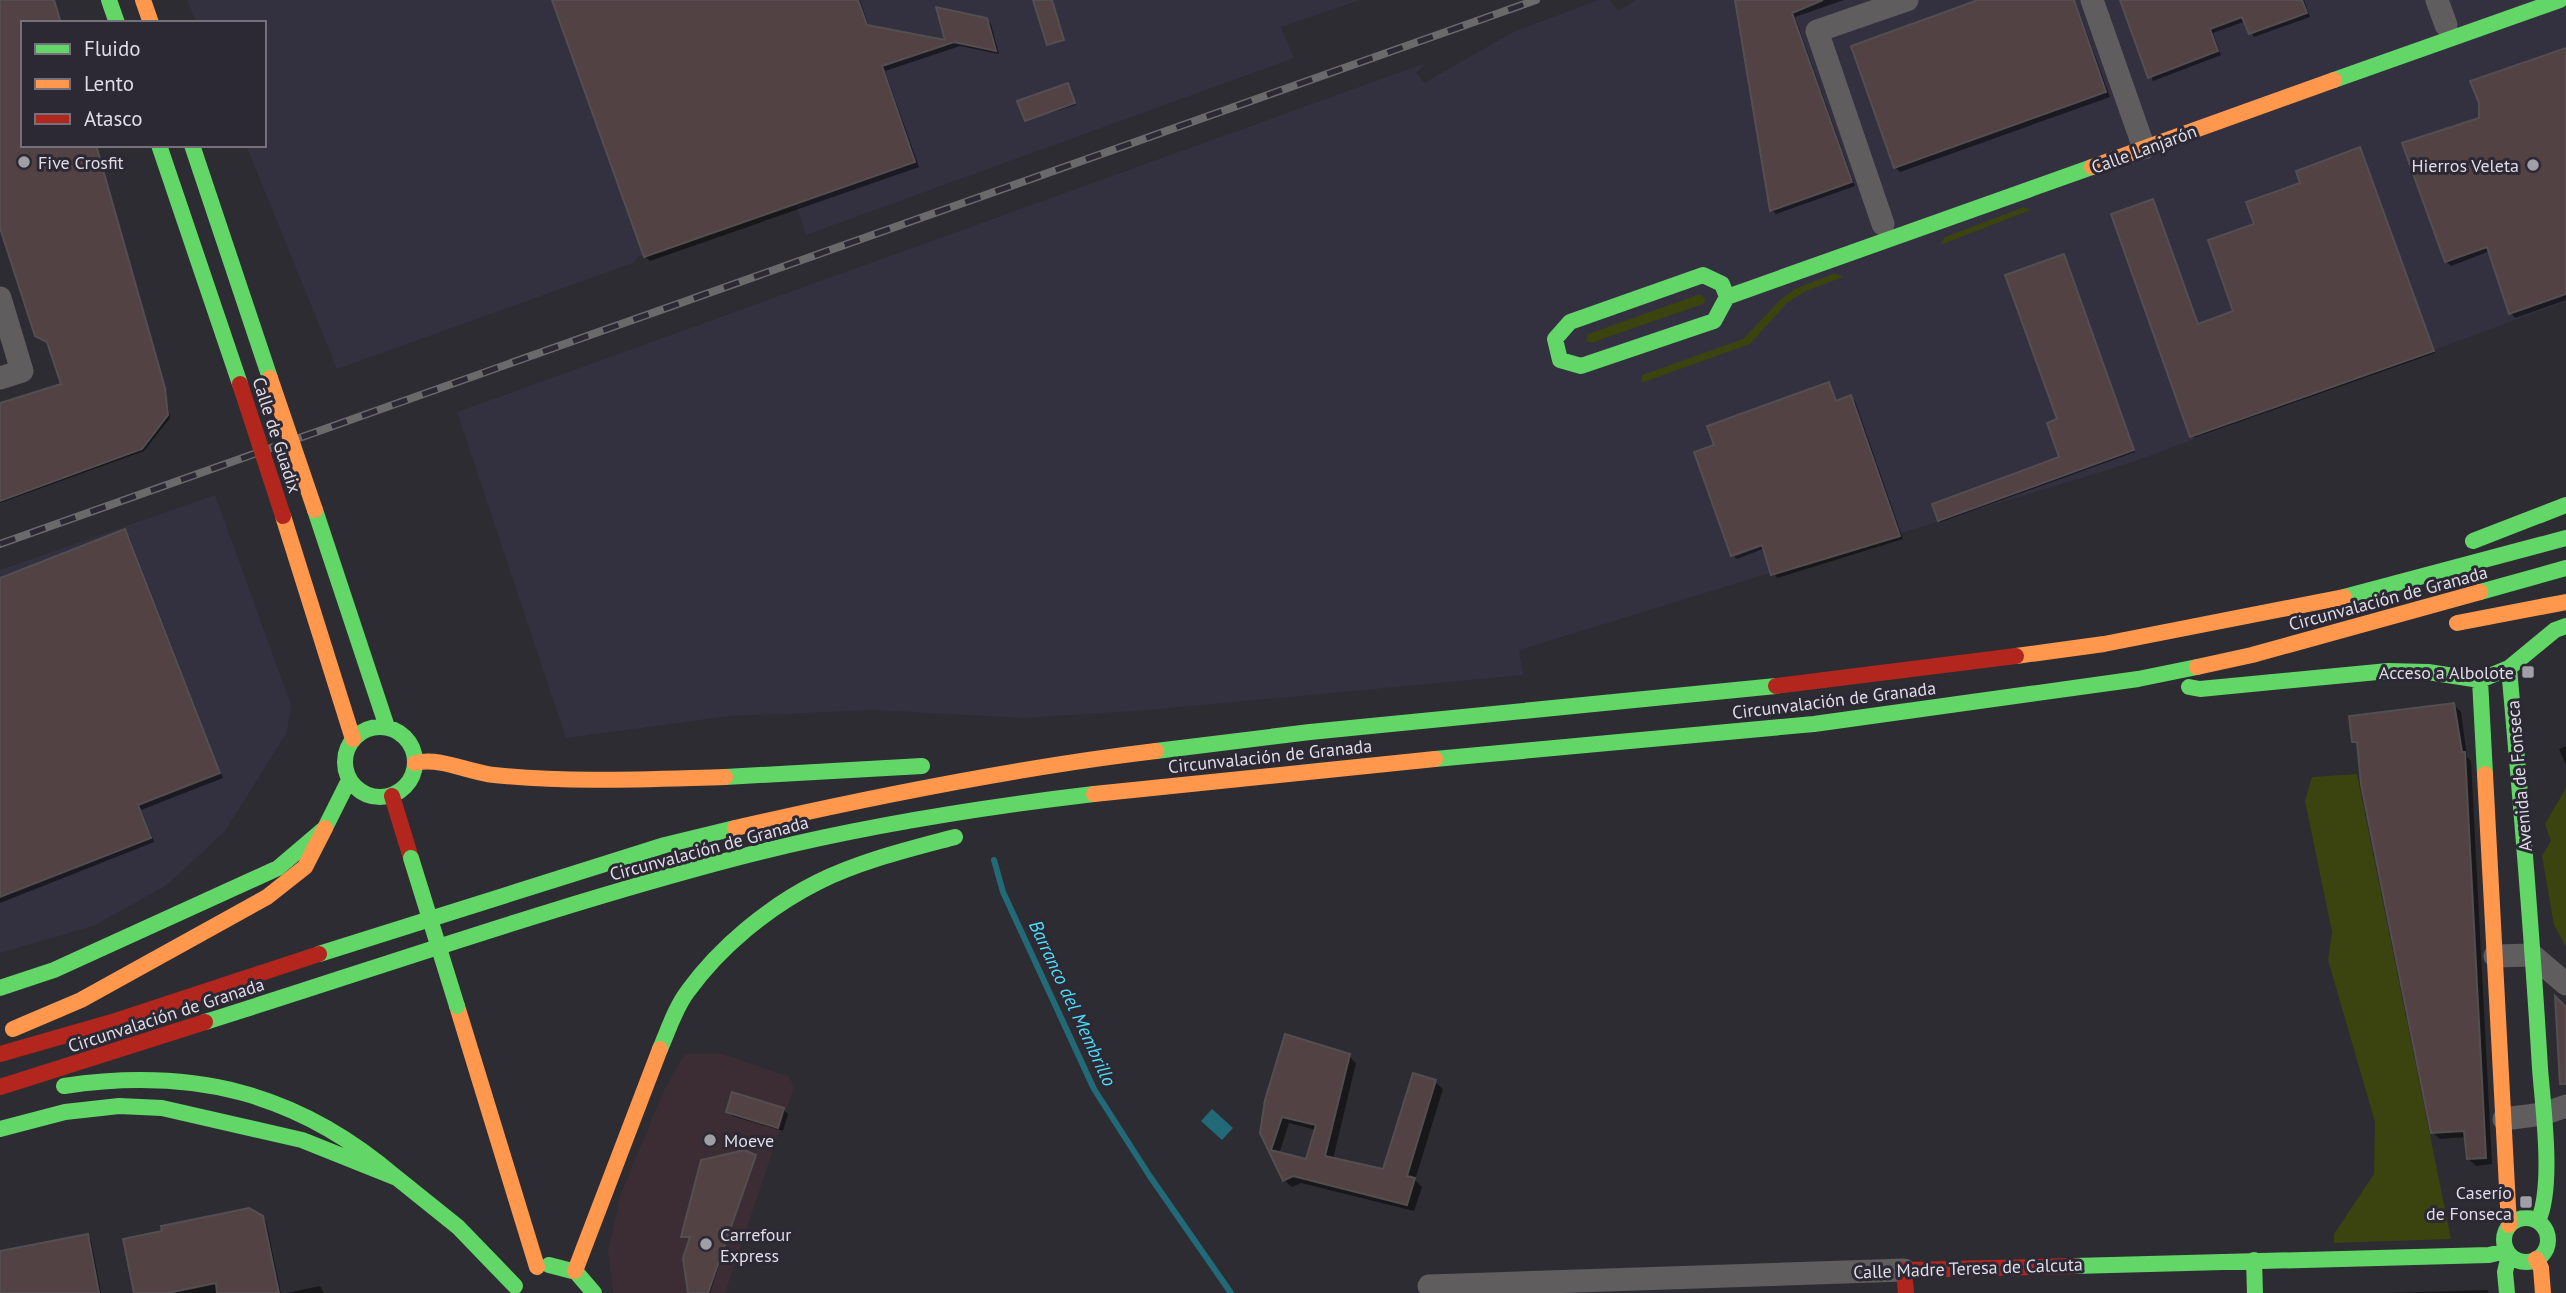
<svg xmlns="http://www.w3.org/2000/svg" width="2566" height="1293" viewBox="0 0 2566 1293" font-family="'PT Sans',sans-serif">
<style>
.commercial{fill:#3c2d35}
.built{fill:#333040}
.green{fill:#3b430f}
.water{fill:#226a78}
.shadow{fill:#0007;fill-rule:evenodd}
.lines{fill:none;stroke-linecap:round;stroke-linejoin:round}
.stream{stroke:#226a78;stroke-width:6}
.building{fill:#534244;stroke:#534f51;stroke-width:2;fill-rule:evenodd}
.street{stroke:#5f5d5d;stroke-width:23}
.fast{stroke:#63d668;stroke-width:16}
.slow{stroke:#ff974d;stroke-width:16}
.jam{stroke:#b3261e;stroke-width:16}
.rail-casing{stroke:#6a696b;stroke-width:8}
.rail{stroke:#2c2935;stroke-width:5;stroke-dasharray:16;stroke-linecap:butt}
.fast-bridge{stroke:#63d668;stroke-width:16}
.slow-bridge{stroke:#ff974d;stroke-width:16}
.jam-bridge{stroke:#b3261e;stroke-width:16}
.poi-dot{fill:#a19fa6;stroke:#2c2935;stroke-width:2.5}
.labels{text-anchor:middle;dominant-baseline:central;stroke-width:6;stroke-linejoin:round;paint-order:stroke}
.street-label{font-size:18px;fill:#dfdde5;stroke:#2c2935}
.poi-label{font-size:18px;fill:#dfdde5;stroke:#2c2935;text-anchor:start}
.water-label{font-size:19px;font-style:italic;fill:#4cdefa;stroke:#2c2935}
</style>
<rect width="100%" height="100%" fill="#2d2c32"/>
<path class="commercial" d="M685 1054H723L789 1077 794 1087 725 1293H613L608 1251 621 1193 665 1088Z"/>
<path class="built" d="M187 0H1360L1281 27 1294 58 806 235 794 200 638 257 633 263 337 369 246 145H264V23H196Z
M1599 0H1610L1618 11 1636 0H2566V301L2133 462 1519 650 1523 675 1149 710 1023 718 874 710 729 716 566 738 457 412 1423 64 1424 66 1416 72 1424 83 1515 31Z
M215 495 291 705 287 732 225 831 167 885 93 926 0 953V570Z"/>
<path class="green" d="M2024 207 2031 210 1940 245 1945 237Z
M1835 273 1843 277 1804 292 1787 303 1750 344 1641 383 1642 375 1743 339 1781 299 1795 289Z
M1700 294 1706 300 1703 304 1591 343 1586 341 1588 334Z
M2357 774 2451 1239 2334 1243V1234L2374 1174 2375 1122 2328 960 2332 932 2305 801 2312 777Z
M2566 788V947L2554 925 2542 856 2551 841 2545 824Z"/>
<path class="water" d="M1212 1109 1233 1128 1222 1140 1201 1121Z"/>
<path class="shadow" d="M0 0H53L23 23V145H95L166 392 170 418 144 451 0 503V405L63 385 49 343 37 336 0 223Z
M554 0H860L869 27 948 42 986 19 991 24 999 54 960 46 885 71 919 167 650 261 645 256Z
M1035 0H1052L1065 41 1048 44Z
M1736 0H1844L1795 17 1855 186 1776 214 1772 210Z
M1984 0H2075L2110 97 1900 172 1896 168 1853 47Z
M2122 0H2304L2310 17 2254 37 2246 21 2213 33 2221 55 2153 81Z
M2566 49V300L2515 318 2511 313 2490 251 2451 266 2446 261 2481 119Z
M1069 87 1076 105 1026 120Z
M2360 149 2435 353 2194 438 2153 201 2199 326 2235 312 2256 225 2302 184Z
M2064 256 2135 452 1941 522 1939 520 2061 458 2059 420Z
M1828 384 1837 402 1851 397 1855 401 1903 539 1777 578 1765 548 1737 559 1734 557 1771 543 1716 446Z
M125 531 129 536 223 778 141 810 154 842 0 903V580Z
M2454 705 2461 712 2467 757 2471 761 2492 1164 2476 1166 2469 1159 2467 1137 2440 1139 2432 1132 2359 746 2354 741Z
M2566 746V765L2559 749Z
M1349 1056 1356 1063 1333 1159 1384 1171 1435 1082 1443 1089 1415 1180 1422 1187 1414 1211 1301 1183 1292 1187 1284 1180 1262 1133ZM1289 1123 1316 1130 1308 1161 1279 1154Z
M783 1110 788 1114 783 1131 732 1116 728 1111Z
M755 1157 710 1293H689L692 1238 683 1237Z
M262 1217 266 1221 281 1293H135Z
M88 1236 91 1240 101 1293H0V1253Z
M320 1286 324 1293H287Z
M2487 1290 2489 1293H2384Z"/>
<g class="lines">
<path class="stream" d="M994 860 1003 892 1094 1089 1149 1175 1231 1293"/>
</g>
<path class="building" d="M0 0H54L61 23H23V145H96L165 388 168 415 142 449 0 501V403L61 384 47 342 35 336 0 228Z
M552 0H858L867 25 945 40 936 7 987 18 996 51 954 42 882 66 915 162 644 257Z
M1033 0H1052L1064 40 1047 45Z
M1735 0H1823L1792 13 1852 182 1770 211Z
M1978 0H2074L2106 92 1894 168 1851 46Z
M2120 0H2302L2307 13 2249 34 2242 17 2210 29 2218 51 2148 78Z
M2566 48V294L2509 314 2487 247 2445 262 2402 143 2479 118V103L2470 81Z
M1068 83 1075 103 1025 121 1017 101Z
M2360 147 2434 351 2190 437 2111 214 2153 199 2198 324 2233 311 2208 240 2254 224 2246 202 2300 183 2296 171Z
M2064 254 2134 450 1938 521 1932 504 2059 457 2047 423 2057 419 2005 275Z
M1829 382 1836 401 1851 395 1900 536 1771 575 1762 545 1731 556 1694 452 1714 445 1707 426Z
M125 529 220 773 138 805 151 838 0 897V578Z
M2454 703 2462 752H2465L2486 1158 2467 1159 2464 1131 2431 1133 2361 784 2357 742H2352L2349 716Z
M2555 996 2566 1007V1084H2560Z
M1285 1034 1350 1054 1325 1156 1383 1169 1413 1073 1436 1080 1407 1176 1415 1178 1407 1205 1293 1176 1283 1181 1260 1133 1265 1100ZM1282 1117 1316 1125 1306 1159 1271 1150Z
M732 1092 784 1108 778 1128 726 1112Z
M744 1150 756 1155 708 1293H688L683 1258 690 1237H681L701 1160Z
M249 1208 263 1216 279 1293H217L216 1283 168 1293H134L123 1239 162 1231 161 1226Z
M88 1234 99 1293H0V1251Z"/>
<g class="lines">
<path class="street" d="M2092 0 2144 148
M2437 0 2446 25
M1883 224 1817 31 1907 0
M0 298 22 371 0 378
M2495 956 2532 955 2566 984
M2504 1119 2543 1114 2566 1106
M1429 1286 1904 1270"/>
<path class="fast" d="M109 0 117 23
M2334 80 2560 0
M159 145 240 384
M192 145 270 378
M1727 297 1722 284 1703 275 1570 322 1555 339 1560 360 1581 366 1714 321 1727 297 2092 167
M315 510 387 727
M2473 541 2566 505
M2480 592 2566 568
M2344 597 2566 538
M2509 668C2521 801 2532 934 2540 1068 2543 1108 2554 1187 2538 1221
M2189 687 2200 689 2388 671 2428 672 2480 680
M345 762a35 35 0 1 1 70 0a35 35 0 1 1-70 0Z
M1156 751 1310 732 1776 686
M1435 759 1814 724 2138 679 2197 667
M2485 774 2480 680 2509 668 2555 630 2566 626
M725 777 922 766
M319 954 665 845 735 828
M0 988 54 970 278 868 325 828 349 780
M205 1022C383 966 560 904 740 857 856 827 975 808 1094 794
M660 1049C668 1031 675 1008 688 991 720 947 768 907 818 882 860 861 910 849 955 837
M64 1086C193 1067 297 1092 397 1178
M0 1129 65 1112 119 1106 162 1108 302 1140 397 1178 458 1227 515 1286
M2504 1240a22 22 0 1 1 44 0a22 22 0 1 1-44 0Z
M2254 1260 2255 1293
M549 1265 576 1272 594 1293
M2074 1266 2489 1255 2506 1251
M2507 1293 2505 1272 2509 1255"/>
<path class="slow" d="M143 0 151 23
M2092 167 2334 80
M283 516 353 739
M2457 623 2566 602
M2016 656 2104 644 2344 597
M2197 667 2252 655 2480 592
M415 763C442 757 467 772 494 775 570 783 648 779 725 777
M2485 774 2509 1225
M1094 794 1435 759
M735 828C875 796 1014 768 1156 751
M457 1006 537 1267
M13 1029 81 1000 267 897 305 867 325 828
M2536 1259 2541 1268 2543 1293
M575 1271 660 1049"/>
<path class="jam" d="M1776 686 2016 656
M392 796 411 858
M0 1054 112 1022 319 954
M0 1087 205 1022
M1906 1293 1904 1270 2074 1266"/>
<g class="rail-casing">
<path id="rail" d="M0 544 1536 0"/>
</g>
<use href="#rail" class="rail"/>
<path class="fast-bridge" d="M411 858 457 1006"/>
<path class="slow-bridge" d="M270 378 315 510"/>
<path class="jam-bridge" d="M240 384 283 516"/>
</g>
<g class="poi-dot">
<circle cx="24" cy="162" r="7"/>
<circle cx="2533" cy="165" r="7"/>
<rect x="2521" y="665" width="14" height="14" rx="3.5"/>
<circle cx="710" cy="1140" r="7"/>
<rect x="2519" y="1195" width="14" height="14" rx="3.5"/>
<circle cx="706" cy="1244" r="7"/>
</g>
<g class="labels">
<g class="street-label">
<text transform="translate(2144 149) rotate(-20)">Calle Lanjarón</text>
<text transform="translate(277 435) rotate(72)">Calle de Guadix</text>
<text transform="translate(2388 598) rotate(-15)">Circunvalación de Granada</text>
<text transform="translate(1834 700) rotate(-7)">Circunvalación de Granada</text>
<text transform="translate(1270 756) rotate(-6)">Circunvalación de Granada</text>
<text transform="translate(2519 776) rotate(-95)">Avenida de Fonseca</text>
<text transform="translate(709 848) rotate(-15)">Circunvalación de Granada</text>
<text transform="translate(166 1015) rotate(-18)">Circunvalación de Granada</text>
<text transform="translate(1968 1268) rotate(-2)">Calle Madre Teresa de Calcuta</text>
</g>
<g class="poi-label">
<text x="38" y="162">Five Crosfit</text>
<text x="2519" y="165" text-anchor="end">Hierros Veleta</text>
<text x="2514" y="672" text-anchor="end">Acceso a Albolote</text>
<text x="724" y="1140">Moeve</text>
<text x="2512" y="1192" text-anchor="end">Caserío<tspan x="2512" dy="21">de Fonseca</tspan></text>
<text x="720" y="1234">Carrefour<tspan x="720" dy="21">Express</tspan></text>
</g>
<g class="water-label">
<text transform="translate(1073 1003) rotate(65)">Barranco del Membrillo</text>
</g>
</g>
<rect x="21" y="21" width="245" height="126" fill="#2c2935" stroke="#74717b" stroke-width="2"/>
<rect x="35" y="44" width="35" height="10" fill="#63d668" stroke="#74717b" stroke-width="2"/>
<text x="84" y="56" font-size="21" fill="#dfdde5">Fluido</text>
<rect x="35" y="79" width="35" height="10" fill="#ff974d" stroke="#74717b" stroke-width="2"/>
<text x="84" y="91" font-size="21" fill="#dfdde5">Lento</text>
<rect x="35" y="114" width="35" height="10" fill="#b3261e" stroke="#74717b" stroke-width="2"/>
<text x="84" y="126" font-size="21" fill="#dfdde5">Atasco</text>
</svg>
